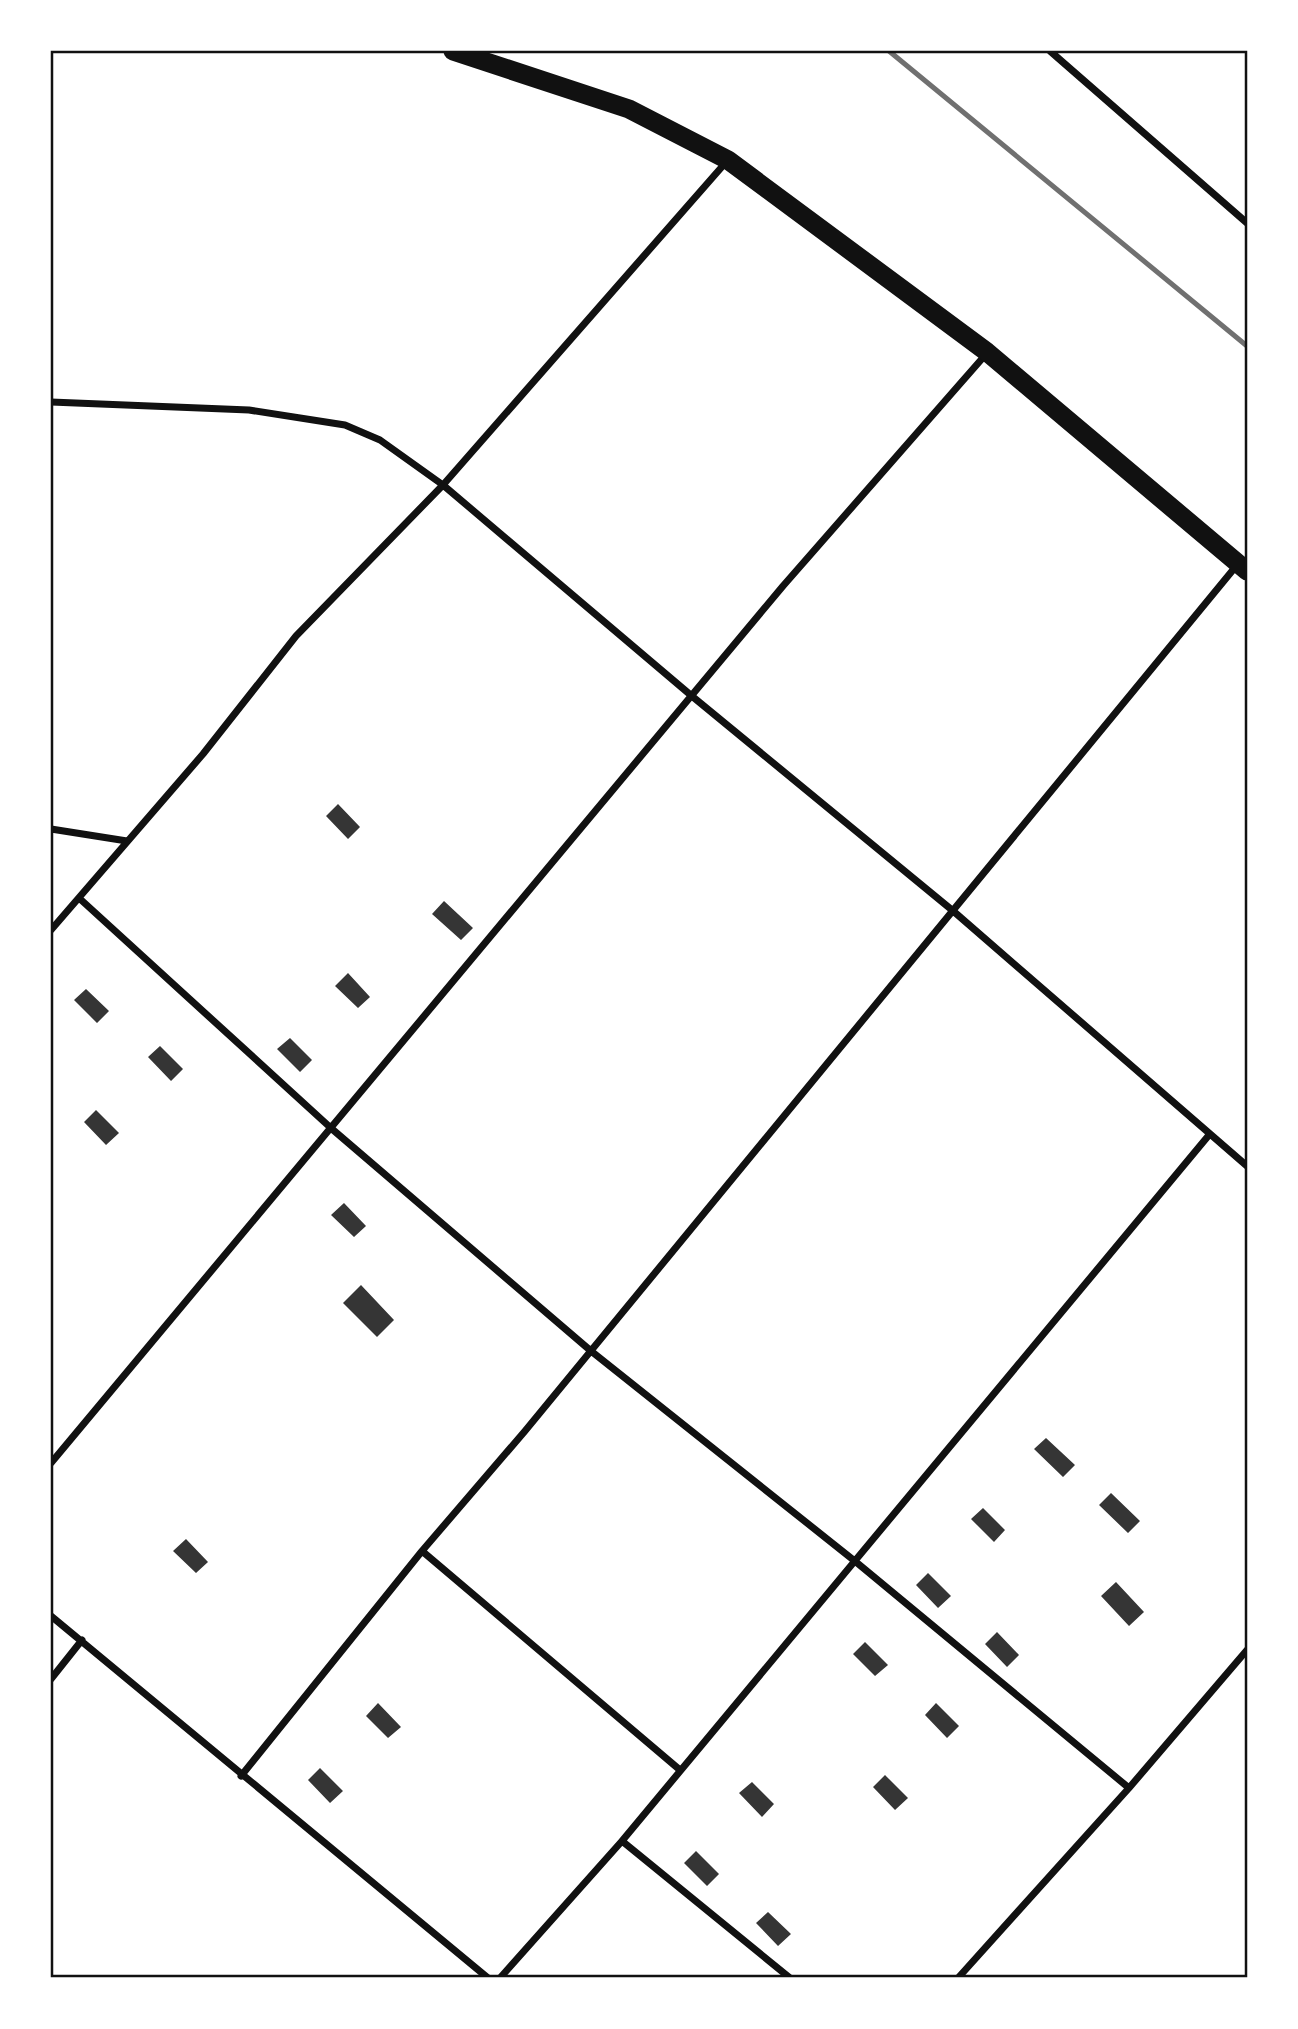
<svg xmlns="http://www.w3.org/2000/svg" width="1298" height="2029" viewBox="0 0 1298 2029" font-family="Figtree,sans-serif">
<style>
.building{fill:#353535}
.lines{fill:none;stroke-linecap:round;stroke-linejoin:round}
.minor{stroke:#111;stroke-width:7}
.trunk{stroke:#111;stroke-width:19}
.rail{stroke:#707070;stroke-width:5}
.neatline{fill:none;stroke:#111;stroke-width:2.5}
</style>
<rect width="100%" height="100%" fill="#fff"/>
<path class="building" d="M338 804 360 827 348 839 326 816Z
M444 901 473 928 461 940 432 914Z
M348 973 370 997 358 1008 335 986Z
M86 989 109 1011 97 1023 74 1000Z
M290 1038 312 1060 300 1072 277 1049Z
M160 1046 183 1069 171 1081 148 1057Z
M96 1110 119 1133 106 1145 84 1122Z
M344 1203 366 1226 354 1237 331 1215Z
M361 1285 394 1320 377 1337 343 1303Z
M1046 1438 1075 1465 1063 1477 1034 1449Z
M1111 1493 1140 1521 1128 1533 1099 1505Z
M983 1508 1005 1530 994 1542 971 1519Z
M186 1539 208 1562 196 1573 173 1551Z
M928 1573 951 1596 938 1608 916 1585Z
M1116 1582 1144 1612 1129 1626 1101 1596Z
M997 1632 1019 1655 1007 1667 985 1644Z
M865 1642 888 1665 875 1676 853 1654Z
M378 1703 401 1727 388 1738 366 1716Z
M936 1703 959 1726 947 1738 925 1715Z
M320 1768 343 1791 330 1803 308 1780Z
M885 1775 908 1798 895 1810 873 1787Z
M752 1782 774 1804 762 1817 739 1793Z
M696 1851 719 1874 707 1886 684 1863Z
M768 1912 791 1934 778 1946 756 1923Z"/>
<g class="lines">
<path class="minor" d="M1050 51 1247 223
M51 402 249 410 345 425 380 440 443 485 693 697 952 910 1247 1166
M51 829 127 841
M79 898 332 1129 591 1351 856 1562 1129 1788
M51 930 203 754 296 636 443 485 727 161
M51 1463 783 586 987 353
M422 1551 680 1770
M51 1616 488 1978
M51 1679 82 1640
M241 1776 422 1551 525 1431 1237 565
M622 1841 790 1978
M500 1978 622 1841 1209 1135
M958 1978 1129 1788 1247 1650"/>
<path class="trunk" d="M453 51 629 109 728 160 987 352 1247 571"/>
<path class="rail" d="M889 51 1247 346"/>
</g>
<rect width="1298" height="2029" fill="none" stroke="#ffffff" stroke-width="105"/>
<rect x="52" y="52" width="1194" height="1924" class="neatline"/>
</svg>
